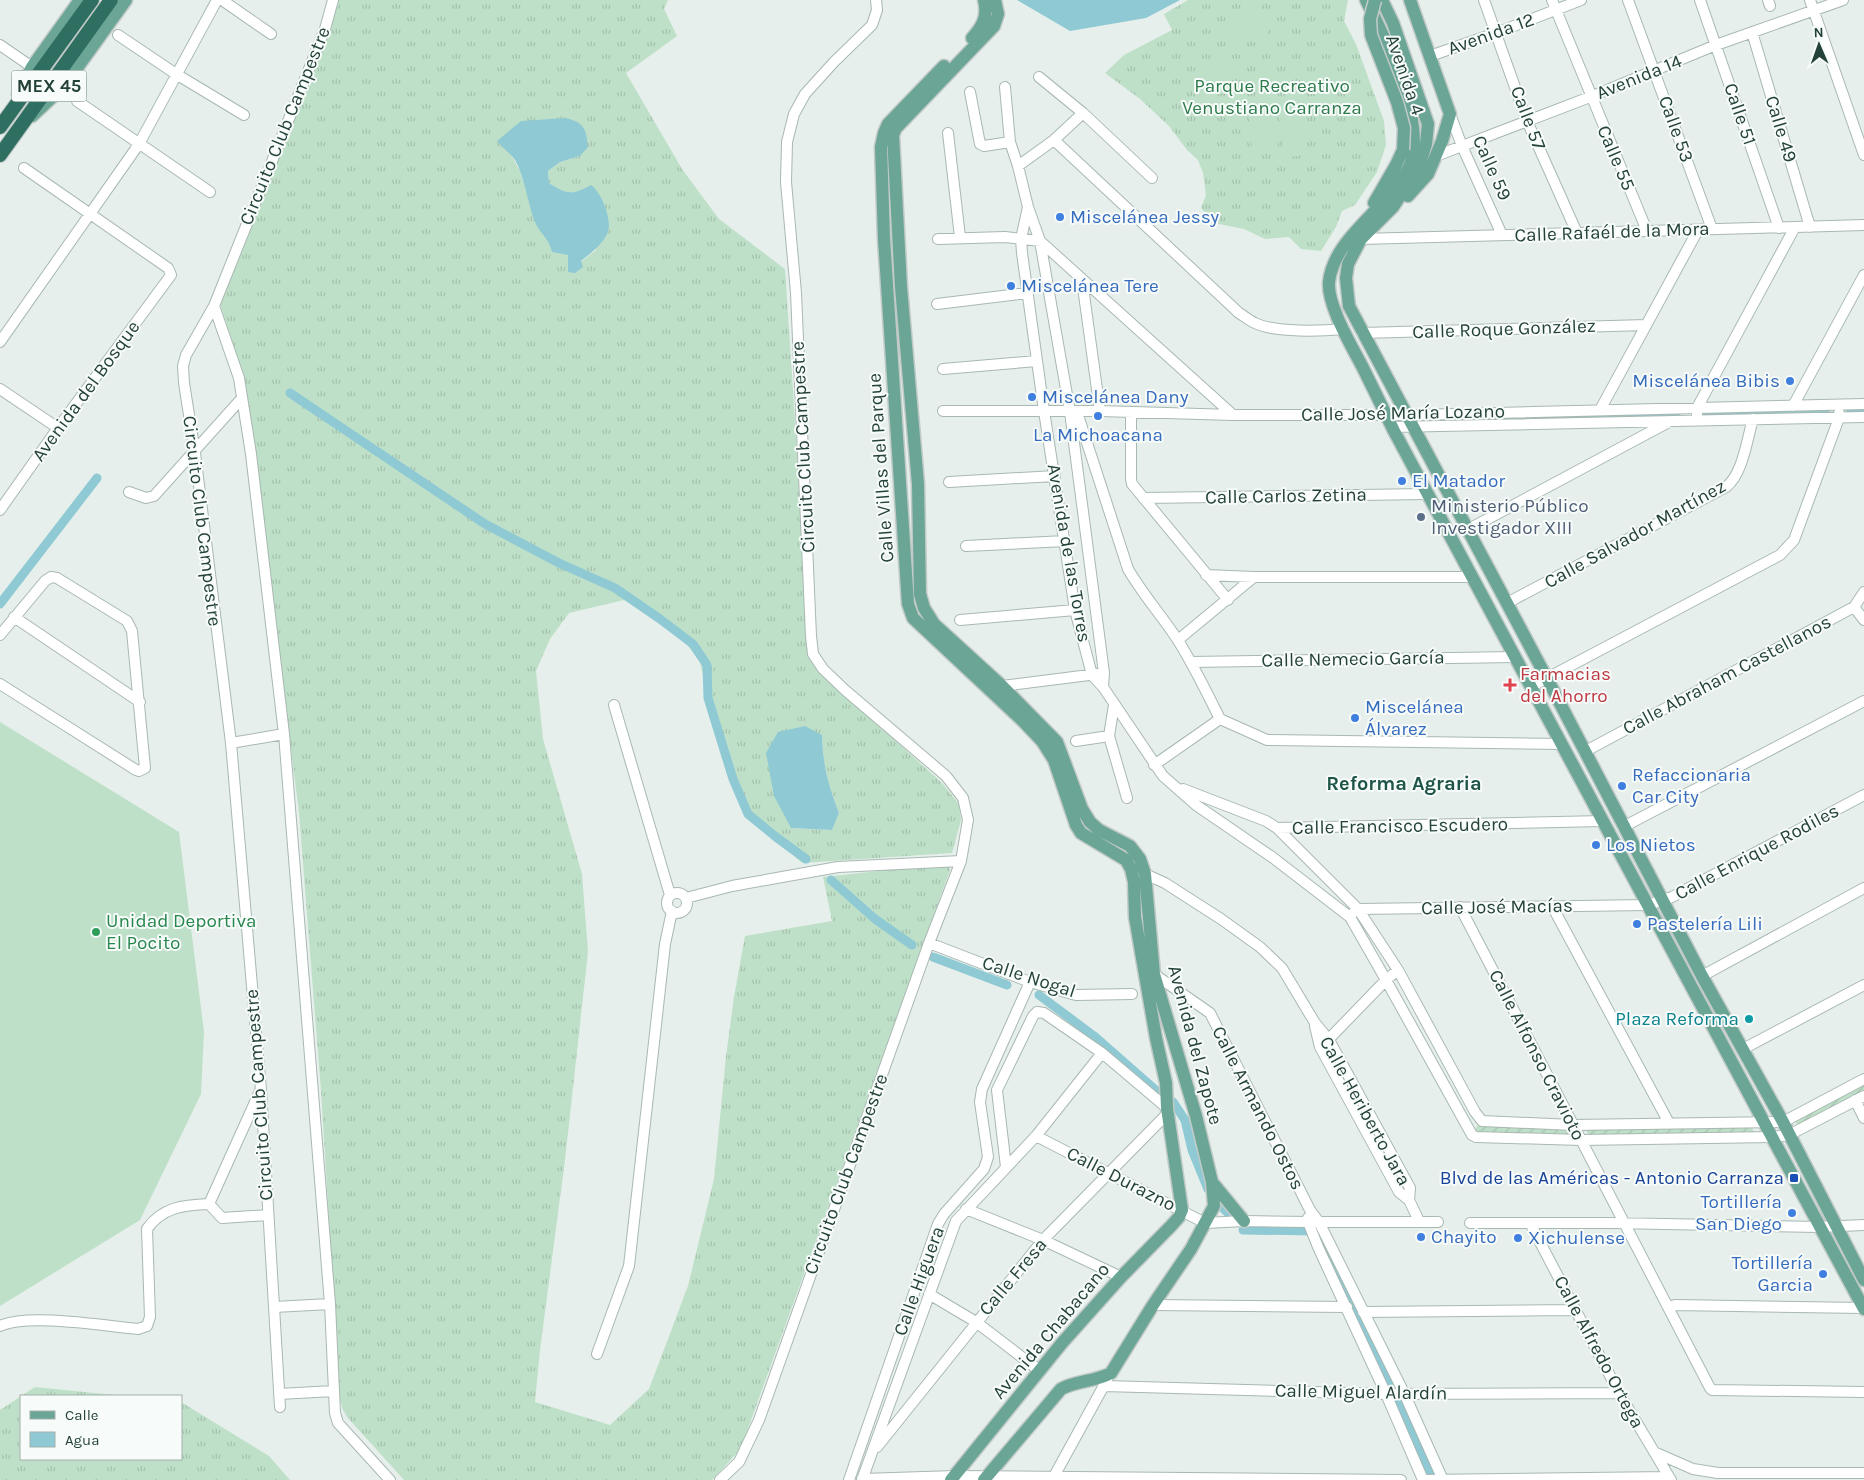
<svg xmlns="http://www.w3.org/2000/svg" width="1864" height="1480" viewBox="0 0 1864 1480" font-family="Karla,sans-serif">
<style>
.grass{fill:url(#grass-tufts);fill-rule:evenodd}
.garden{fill:url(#garden-furrows)}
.pitch{fill:#bfe0c8}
.water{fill:#8ec9d4}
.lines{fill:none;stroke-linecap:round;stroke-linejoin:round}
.canal{stroke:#8ec9d4;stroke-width:9}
.minor-casing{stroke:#a8b8b2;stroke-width:12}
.major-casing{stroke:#c2cac8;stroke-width:15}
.highway-casing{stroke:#c2cac8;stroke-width:16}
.minor{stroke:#fff;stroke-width:10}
.major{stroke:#6aa596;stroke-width:12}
.highway{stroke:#2f6f62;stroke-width:14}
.major-bridge-casing{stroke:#c2cac8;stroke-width:15;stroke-linecap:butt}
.major-bridge{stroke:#6aa596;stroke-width:12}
.shop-dot{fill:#3f7fe0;stroke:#f7fbf9;stroke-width:2}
.service-dot{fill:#5c6f8a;stroke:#f7fbf9;stroke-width:2}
.health-dot{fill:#e0444e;stroke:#f7fbf9;stroke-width:2}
.leisure-dot{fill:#2e9e5b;stroke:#f7fbf9;stroke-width:2}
.culture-dot{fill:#0f9aa8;stroke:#f7fbf9;stroke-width:2}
.transit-dot{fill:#1a4fb4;stroke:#f7fbf9;stroke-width:2}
.labels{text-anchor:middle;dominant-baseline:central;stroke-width:4;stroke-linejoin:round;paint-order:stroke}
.shield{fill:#f7fbf9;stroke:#637a73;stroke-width:1}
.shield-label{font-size:18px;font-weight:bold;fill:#24423a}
.street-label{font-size:19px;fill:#24423a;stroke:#f7fbf9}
.park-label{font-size:19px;fill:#2d7a4b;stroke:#f7fbf9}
.shop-label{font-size:19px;fill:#366cbe;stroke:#f7fbf9;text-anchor:start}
.service-label{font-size:19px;fill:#4e5e75;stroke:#f7fbf9;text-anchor:start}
.health-label{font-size:19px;fill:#be3a42;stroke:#f7fbf9;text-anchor:start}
.leisure-label{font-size:19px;fill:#27864d;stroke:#f7fbf9;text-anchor:start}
.culture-label{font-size:19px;fill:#0d838f;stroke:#f7fbf9;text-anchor:end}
.transit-label{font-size:19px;fill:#164399;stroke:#f7fbf9;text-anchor:end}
.neighbourhood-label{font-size:20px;font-weight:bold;fill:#1f5548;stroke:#f7fbf9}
</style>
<defs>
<pattern id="grass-tufts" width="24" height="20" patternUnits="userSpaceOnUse" patternTransform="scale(1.25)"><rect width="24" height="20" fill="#bfe0c8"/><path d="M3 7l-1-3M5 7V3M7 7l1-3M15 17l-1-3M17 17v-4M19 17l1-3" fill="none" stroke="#a4c1ad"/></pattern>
<pattern id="garden-furrows" width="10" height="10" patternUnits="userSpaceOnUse" patternTransform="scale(1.25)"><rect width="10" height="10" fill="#bfe0c8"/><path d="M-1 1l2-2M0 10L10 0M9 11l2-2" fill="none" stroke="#a4c1ad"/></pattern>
</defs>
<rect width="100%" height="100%" fill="#e6efeb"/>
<path class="grass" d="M336 0H668L664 9 677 36 626 73 682 169 719 219 785 269 810 647 854 703 942 783 959 804 961 820 952 853 802 863 747 815 725 762 710 707 700 662 679 634 624 600 569 613 550 639 536 671 543 739 582 874 588 952 565 1160 540 1350 535 1402 610 1425 649 1389 688 1286 714 1179 726 1056 734 997 745 936 832 921 823 877 943 864 949 866 950 870 746 1434 737 1453 712 1480H404L348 1418 343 1410 340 1400 321 1091 299 813 254 452 240 365 221 307 220 298ZM521 121H537L580 156 560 162 548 171 549 183 564 193 580 191 596 250 568 272V255L550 243 539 228 520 171 511 155 515 127ZM822 735C823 765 828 785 839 813L832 830 791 828Z
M1188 0H1348L1344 21 1356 44 1384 121 1386 145 1377 172 1355 205 1342 211 1336 227 1321 251 1301 249 1289 237 1265 239 1244 229 1214 223 1201 208 1206 195 1203 173 1198 160 1187 150 1169 126 1140 99 1105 73 1124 55 1172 30 1164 14Z
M35 1387 124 1396H21V1459H181V1402L269 1456 290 1480H0V1410Z"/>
<path class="garden" d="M1864 1084V1091L1798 1127 1795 1120Z
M1477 1126 1572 1127 1575 1134 1473 1133Z
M1584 1126H1751L1755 1134H1588Z"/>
<path class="pitch" d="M1265 9 1268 38 1230 41 1228 11Z
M1217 58C1238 62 1233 79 1224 93 1210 96 1189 98 1189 79Z
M1276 111 1278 150 1252 152 1249 113Z
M1303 113 1306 155 1284 157 1280 115Z
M0 722 179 832 204 1032 201 1094 140 1220 0 1306Z"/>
<path class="water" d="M1017 0H1180L1146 18 1070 31Z
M566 118C585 123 586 129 588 147L580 156 560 162 548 171 549 183C567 195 572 195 591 185 602 193 612 219 608 232 603 244 591 253 581 261L583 267 575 273 568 272V255L552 252C549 238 540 234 535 222 528 206 523 166 511 155 506 150 502 147 497 141L521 121Z
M805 726 822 735C823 765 828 785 839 813L832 830 791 828 774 796 766 753 778 732Z"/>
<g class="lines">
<path class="canal" d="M290 393 485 524 559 563 615 588 660 619 693 644 707 665 708 698 733 779 748 814 776 837 806 859
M1850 409H1864
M1702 413 1825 410
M1419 421 1676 414
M0 604 97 478
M831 880 875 919 912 945
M933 957 1007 985
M1039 995 1094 1036 1160 1094
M1173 1102 1185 1120 1192 1150 1208 1189
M1220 1205 1231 1216
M1243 1230 1318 1231 1390 1383
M1398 1403 1433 1480"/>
<g class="minor-casing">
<path id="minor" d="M222 0 271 34
M1484 0 1527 121 1577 233
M1552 0 1647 231
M1628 0 1712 229
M1700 0 1779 228
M1768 0 1770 6
M1810 0 1864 155
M1752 32 1810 227
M118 35 176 74 244 115
M0 45 32 67
M1430 56 1496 33 1581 0
M1039 77 1083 113 1152 178
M1005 87 1010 142 1018 166 1028 207 1040 241 1070 412 1104 673 1103 687 1092 675 1075 610 1044 411 1022 253 1021 239 1028 207
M970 92 980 144 984 146 1010 142
M77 101 210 192
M1450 114 1462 146 1502 235
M948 133 960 237
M1054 140 1239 313C1244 316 1250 321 1255 323 1275 333 1322 331 1344 329
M1436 156 1590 97 1716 45 1843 0
M1018 166 1054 140 1083 113
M938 239 1005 237 1040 241 1233 415
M1361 239 1864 225
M1082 280 1100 411
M937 304 1027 293
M214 306 239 378 251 454 284 734 330 1304 335 1413 338 1423 390 1480
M1362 333 1646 325
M0 342 139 144 217 0
M943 369 1037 361
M0 389 58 428
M1793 406 1864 275
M1600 410 1698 230
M943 411H1100L1233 415H1415L1864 404
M1077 412 1128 569C1143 595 1163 617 1179 642 1194 666 1207 693 1220 719
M1131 412V479L1132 484 1228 600
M1697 414V408L1795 227
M1392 427 1864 417
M949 482 1055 476
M129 492 146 498 154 496 242 398
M1143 498 1428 494
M0 510 58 428 171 275 168 268 24 168
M1467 530 1667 423
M966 546 1065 541
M1206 575 1254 577H1473
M1507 603 1726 487C1743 474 1747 439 1753 419
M1854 607 1864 620
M14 617 140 702
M960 620 1075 610
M0 635 45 581 51 577 57 578 127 621 132 631 145 768 139 771 136 770 0 684
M1178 640 1254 577
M1191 662 1516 657
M1002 686 1097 674
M1532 686 1780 555 1794 540 1839 418V413
M1103 687 1163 776 1196 805 1272 857 1350 917 1386 980 1472 1135 1476 1137 1581 1140 1773 1137 1789 1135 1864 1096
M614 705 670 895
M1114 705 1109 736 1127 798
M1220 719 1267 740 1562 744
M1076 741 1109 736
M231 743 284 734
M1584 752 1854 607 1864 592
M1154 765 1220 719
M1183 789 1266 821 1277 828 1358 909 1398 970 1475 1112 1482 1121 1573 1125 1783 1122 1864 1079
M1623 827 1864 701
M1277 828 1603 821
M1145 874 1165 883 1221 919 1260 947 1282 968 1315 1023 1329 1040 1410 1188 1409 1200
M667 903a10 10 0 1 1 20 0a10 10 0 1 1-20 0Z
M686 898 732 886 838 867 961 861
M1552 906 1669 1123
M1460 907 1710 1388 1712 1390 1864 1392
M1354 912 1358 909 1648 905 1672 897 1864 795
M929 943 1030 982 1076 995 1132 994
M1154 974 1210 1013 1310 1210 1319 1222 1404 1393 1443 1480
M1702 976 1864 888
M1315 1026 1320 1047 1399 1192 1409 1200 1419 1221
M1325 1043 1386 980 1398 970
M1743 1049 1864 985
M1855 1100 1864 1118
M1036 1136 1205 1223 1244 1221 1308 1222H1438
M1006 1167 997 1090 1033 1016 1037 1012 1044 1013 1102 1053 1167 1108
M209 1204 260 1091
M966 1209 1043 1240 1121 1277
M1308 1218V1222L1318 1247 1386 1394 1423 1480
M1470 1223H1614L1819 1227 1864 1225
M1530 1223 1619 1393 1671 1480
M929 1294 976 1322 1040 1371
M1153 1305 1347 1307
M274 1307 330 1304
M1668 1307 1675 1305 1863 1308
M1363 1312 1576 1310
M0 1326C29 1313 104 1326 138 1329L147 1326 150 1317 147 1229C162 1207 184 1205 209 1204L222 1218 268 1215
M597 1354 629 1266 665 944 672 911
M1104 1386 1386 1394 1619 1393
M279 1394 334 1391
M280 1407 261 1090 231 743 195 453 184 383 183 366 186 355 214 306 325 29 333 0
M877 1447 1043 1240 1168 1113
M1654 1452 1693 1469 1718 1473H1864
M862 1479 955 1476 1401 1480
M720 1480 739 1462 759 1420 929 943 961 861 968 820 963 798 946 776 845 690 823 669 813 654 811 636 796 293 786 182 787 142 794 114 805 94 834 62 872 25 877 10 876 0
M849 1480 938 1224 944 1214 984 1169 988 1157 980 1102 982 1089 1030 982
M862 1480 956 1221 1036 1136 1102 1053
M1052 1480 1107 1380
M1424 1480 1669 1477"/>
</g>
<g class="major-casing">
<path id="major" d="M1366 0C1385 38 1425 119 1411 162 1407 176 1381 204 1370 216 1352 235 1332 255 1329 282 1327 306 1353 348 1364 370 1374 390 1384 411 1394 431L1864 1309
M1382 0 1393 23 1428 124 1426 144 1419 167 1393 207 1361 239 1348 264 1346 278 1349 306 1552 688 1702 976 1783 1122 1864 1280
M972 38C983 26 988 16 984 0
M944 66 888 124 884 133 881 147 884 239 908 604 913 618 1024 722 1042 741 1054 760 1076 825 1081 833 1126 860 1131 869 1134 882 1135 917 1141 952 1156 1038 1166 1083 1167 1108 1182 1210 1179 1217 1171 1226 1121 1277 1062 1343 951 1480
M18 94 32 67 80 0
M32 116 64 86 126 0
M1408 196 1428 174 1442 141 1450 114 1410 0
M1374 203 1396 165 1403 150
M1212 1182 1244 1221
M984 1480 1061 1389C1077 1380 1095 1382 1111 1373L1153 1305 1191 1249 1214 1206 1212 1182 1196 1116 1154 974 1145 874 1140 859 1130 846 1099 830 1090 822 1082 809 1057 742 1002 686 934 624 924 608 920 594 918 484 901 287 893 135 896 128 994 26 998 14 995 0"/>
</g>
<g class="highway-casing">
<path id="highway" d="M0 127 92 0
M0 155 111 0"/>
</g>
<use href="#minor" class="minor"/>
<use href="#major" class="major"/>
<use href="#highway" class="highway"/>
<g class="major-bridge-casing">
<path id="major-bridge" d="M1375 0 1370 19 1371 35 1397 102 1404 128 1403 150"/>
</g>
<use href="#major-bridge" class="major-bridge"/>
</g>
<g class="shop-dot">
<circle cx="1060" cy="217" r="5"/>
<circle cx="1011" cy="286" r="5"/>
<circle cx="1790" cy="381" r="5"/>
<circle cx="1032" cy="397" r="5"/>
<circle cx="1098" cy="416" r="5"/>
<circle cx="1402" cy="481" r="5"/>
<circle cx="1355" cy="718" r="5"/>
<circle cx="1622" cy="786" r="5"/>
<circle cx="1596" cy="845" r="5"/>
<circle cx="1637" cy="924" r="5"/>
<circle cx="1792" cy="1213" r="5"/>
<circle cx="1421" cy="1237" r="5"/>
<circle cx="1518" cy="1238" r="5"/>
<circle cx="1823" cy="1274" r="5"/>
</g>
<circle class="service-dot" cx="1421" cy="517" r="5"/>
<path class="health-dot" d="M1507.5 677.5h5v5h5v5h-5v5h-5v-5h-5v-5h5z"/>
<circle class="leisure-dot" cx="96" cy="932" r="5"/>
<circle class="culture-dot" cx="1749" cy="1019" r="5"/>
<rect class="transit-dot" x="1789" y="1173" width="10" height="10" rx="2.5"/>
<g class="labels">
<rect class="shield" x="11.5" y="70.5" width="75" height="31" rx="4"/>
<g class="shield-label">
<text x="49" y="86">MEX 45</text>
</g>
<g class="street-label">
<text transform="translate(1491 34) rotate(-20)">Avenida 12</text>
<text transform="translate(1405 75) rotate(71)">Avenida 4</text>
<text transform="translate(1639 77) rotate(-22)">Avenida 14</text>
<text transform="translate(1740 114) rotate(71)">Calle 51</text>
<text transform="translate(1528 118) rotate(69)">Calle 57</text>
<text transform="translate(285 126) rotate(-68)">Circuito Club Campestre</text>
<text transform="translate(1676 129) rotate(70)">Calle 53</text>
<text transform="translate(1781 129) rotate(73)">Calle 49</text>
<text transform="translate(1616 158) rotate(67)">Calle 55</text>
<text transform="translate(1492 168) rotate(66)">Calle 59</text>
<text transform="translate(1612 232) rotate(-2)">Calle Rafaél de la Mora</text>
<text transform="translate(1504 329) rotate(-2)">Calle Roque González</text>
<text transform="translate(86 391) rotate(-54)">Avenida del Bosque</text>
<text transform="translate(1403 413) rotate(-1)">Calle José María Lozano</text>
<text transform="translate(803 447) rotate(-93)">Circuito Club Campestre</text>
<text transform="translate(881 468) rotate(-94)">Calle Villas del Parque</text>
<text transform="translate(1286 496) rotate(-1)">Calle Carlos Zetina</text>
<text transform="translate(202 521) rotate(83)">Circuito Club Campestre</text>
<text transform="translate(1635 534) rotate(-29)">Calle Salvador Martínez</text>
<text transform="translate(1069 553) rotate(80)">Avenida de las Torres</text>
<text transform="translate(1353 659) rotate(-1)">Calle Nemecio García</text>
<text transform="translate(1727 675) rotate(-28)">Calle Abraham Castellanos</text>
<text transform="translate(1400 826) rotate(-1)">Calle Francisco Escudero</text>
<text transform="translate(1757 852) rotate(-28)">Calle Enrique Rodiles</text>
<text transform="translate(1497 907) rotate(-1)">Calle José Macías</text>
<text transform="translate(1029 977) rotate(18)">Calle Nogal</text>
<text transform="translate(1195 1045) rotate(75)">Avenida del Zapote</text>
<text transform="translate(1537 1055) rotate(63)">Calle Alfonso Cravioto</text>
<text transform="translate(259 1095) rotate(-94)">Circuito Club Campestre</text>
<text transform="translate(1258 1108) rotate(63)">Calle Armando Ostos</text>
<text transform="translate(1365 1111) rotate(61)">Calle Heriberto Jara</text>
<text transform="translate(846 1174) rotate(-70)">Circuito Club Campestre</text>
<text transform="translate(1121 1179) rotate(27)">Calle Durazno</text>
<text transform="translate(1013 1277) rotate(-50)">Calle Fresa</text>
<text transform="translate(919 1281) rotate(-70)">Calle Higuera</text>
<text transform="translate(1051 1331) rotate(-50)">Avenida Chabacano</text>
<text transform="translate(1599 1352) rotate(62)">Calle Alfredo Ortega</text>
<text transform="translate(1361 1392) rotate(1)">Calle Miguel Alardín</text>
</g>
<g class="park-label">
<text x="1272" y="86">Parque Recreativo<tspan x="1272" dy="22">Venustiano Carranza</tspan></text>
</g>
<g class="shop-label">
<text x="1070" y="217">Miscelánea Jessy</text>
<text x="1021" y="286">Miscelánea Tere</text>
<text x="1780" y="381" text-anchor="end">Miscelánea Bibis</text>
<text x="1042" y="397">Miscelánea Dany</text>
<text x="1098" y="435" text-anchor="middle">La Michoacana</text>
<text x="1412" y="481">El Matador</text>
<text x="1365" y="707">Miscelánea<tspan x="1365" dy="22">Álvarez</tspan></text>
<text x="1632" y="775">Refaccionaria<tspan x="1632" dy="22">Car City</tspan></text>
<text x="1606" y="845">Los Nietos</text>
<text x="1647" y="924">Pastelería Lili</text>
<text x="1782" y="1202" text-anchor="end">Tortillería<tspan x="1782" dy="22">San Diego</tspan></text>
<text x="1431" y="1237">Chayito</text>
<text x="1528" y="1238">Xichulense</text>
<text x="1813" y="1263" text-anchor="end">Tortillería<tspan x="1813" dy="22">Garcia</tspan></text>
</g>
<g class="service-label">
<text x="1431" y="506">Ministerio Público<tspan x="1431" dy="22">Investigador XIII</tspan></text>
</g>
<g class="health-label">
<text x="1520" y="674">Farmacias<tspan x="1520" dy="22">del Ahorro</tspan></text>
</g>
<g class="leisure-label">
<text x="106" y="921">Unidad Deportiva<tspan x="106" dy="22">El Pocito</tspan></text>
</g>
<g class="culture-label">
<text x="1739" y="1019">Plaza Reforma</text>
</g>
<g class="transit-label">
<text x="1784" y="1178">Blvd de las Américas - Antonio Carranza</text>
</g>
<g class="neighbourhood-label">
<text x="1404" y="783">Reforma Agraria</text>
</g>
</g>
<rect x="20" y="1395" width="162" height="65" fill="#f7fbf9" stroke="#a3b1ad"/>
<rect x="30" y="1411" width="25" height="8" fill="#6aa596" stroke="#a3b1ad"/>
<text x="65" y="1420" font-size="15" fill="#24423a">Calle</text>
<rect x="30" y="1432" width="25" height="15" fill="#8ec9d4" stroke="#a3b1ad"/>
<text x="65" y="1445" font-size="15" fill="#24423a">Agua</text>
<g transform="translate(1819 45) rotate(358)" stroke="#f7fbf9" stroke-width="4" paint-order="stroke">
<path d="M0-4L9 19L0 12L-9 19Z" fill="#24423a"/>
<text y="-8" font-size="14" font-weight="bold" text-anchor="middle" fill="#24423a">N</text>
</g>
</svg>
